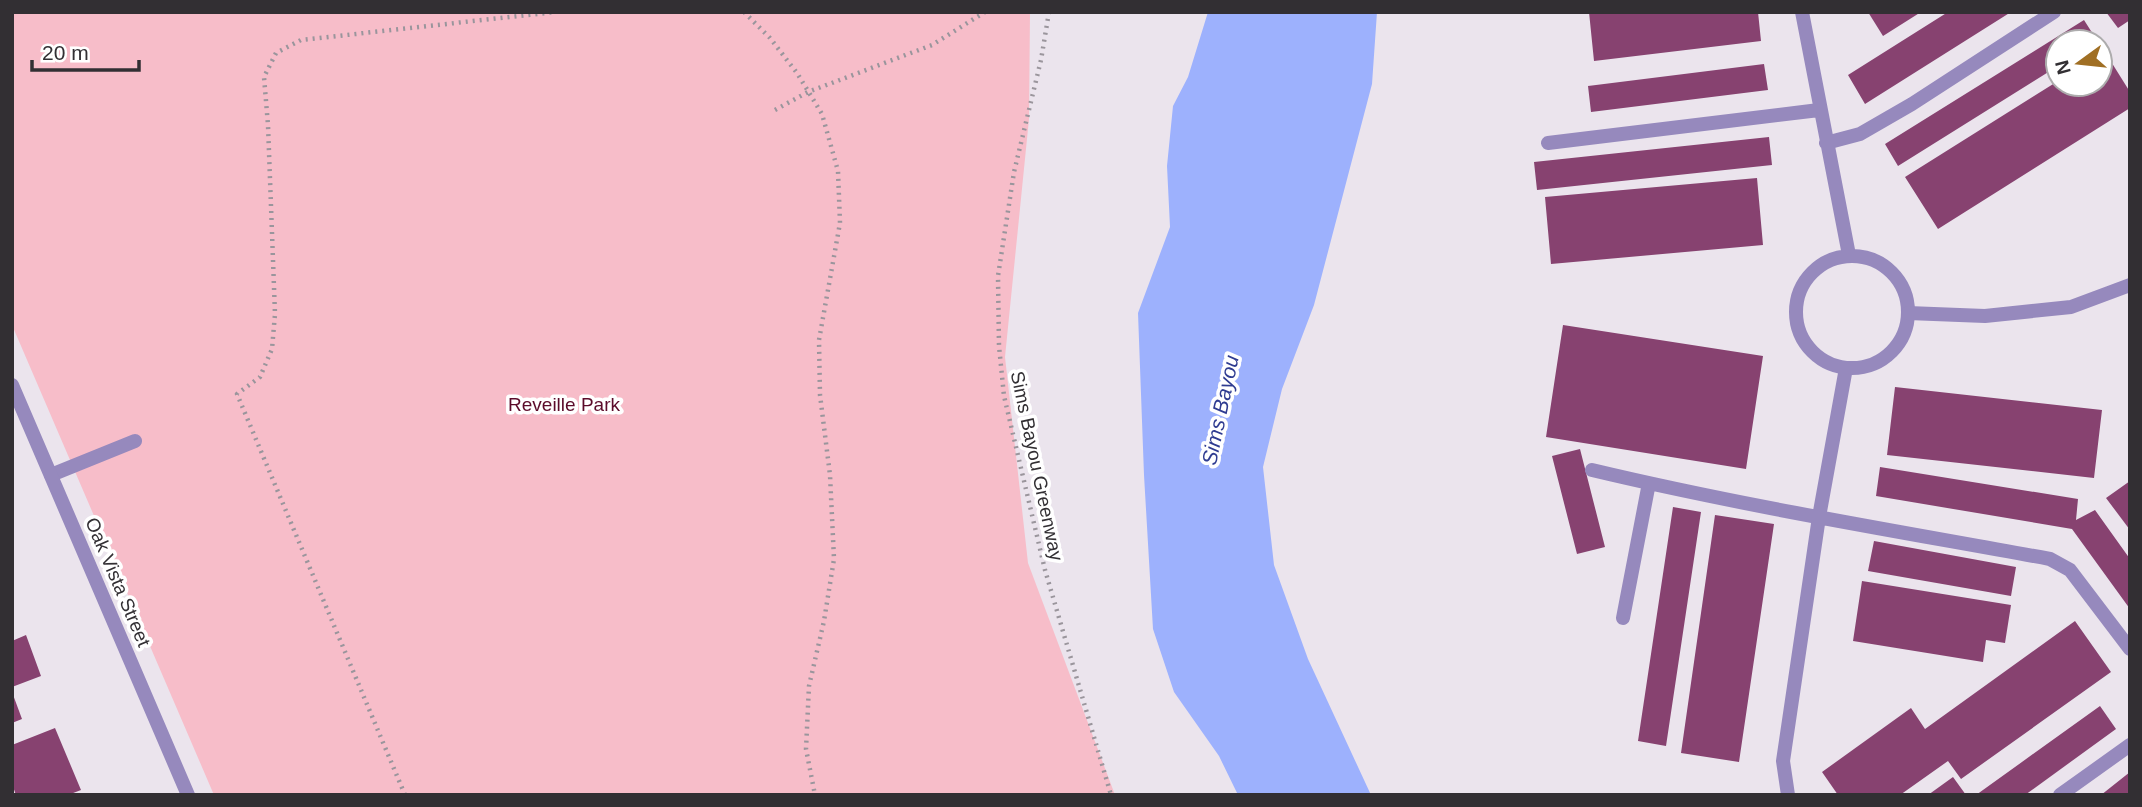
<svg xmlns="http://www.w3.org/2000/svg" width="2142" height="807" viewBox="0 0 2142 807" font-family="Arial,sans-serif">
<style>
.green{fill:#f7bdc9}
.water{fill:#9db1fd}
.building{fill:#874270}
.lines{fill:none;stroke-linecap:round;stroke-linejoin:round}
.path{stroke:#9a959c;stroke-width:4.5;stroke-dasharray:2 5;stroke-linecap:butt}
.service{stroke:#9689bd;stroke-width:14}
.minor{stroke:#9689bd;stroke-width:14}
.labels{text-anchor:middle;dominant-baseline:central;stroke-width:7;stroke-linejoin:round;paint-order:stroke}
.park-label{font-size:19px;fill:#5b0b2a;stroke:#fff}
.street-label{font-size:19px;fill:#322f33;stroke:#fff}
.water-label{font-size:21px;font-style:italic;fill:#2f3c91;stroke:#fff}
</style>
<rect width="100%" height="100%" fill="#ebe4ed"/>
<path class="green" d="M12 12H1030L1029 119 1005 357 1028 563 1115 795H214L12 325Z"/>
<path class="water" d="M1208 12H1377L1372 84 1314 305 1282 389 1263 467 1274 565 1308 659 1371 795H1238L1219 756 1174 692 1153 629 1144 475 1138 313 1170 227 1167 166 1173 106 1188 77Z"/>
<path class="building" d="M1589 12H1758L1761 41 1594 61Z
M1868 12H1921L1883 36Z
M1948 12H2011L1865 104 1848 75Z
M2106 12H2130V20L2118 28Z
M2084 20 2098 42H2058V66L1898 166 1885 144Z
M2105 52 2130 92V108L1938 229 1905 177 2058 81V84H2100V55Z
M1764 64 1768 90 1591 112 1588 86Z
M1769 137 1772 165 1537 190 1534 162Z
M1757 178 1763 245 1551 264 1545 197Z
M1563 325 1763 356 1746 469 1546 437Z
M1895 387 2102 410 2094 478 1887 455Z
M1580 449 1605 547 1577 554 1552 456Z
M1880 467 2078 499 2076 520 2095 510 2130 559V609L2072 529 1876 496Z
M2130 481V530L2106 498Z
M1673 507 1701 512 1666 746 1638 741Z
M1715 515 1774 524 1739 762 1681 753Z
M1874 541 2016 567 2011 596 1868 571Z
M1862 581 2011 605 2005 643 1986 640 1983 662 1853 641Z
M2075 621 2111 672 1961 779 1948 761 1900 795H1838L1822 772 1911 708 1925 729Z
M26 635 41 676 12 687V641Z
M12 692 22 719 12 723Z
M2100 706 2116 729 2025 795H1976Z
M55 728 81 790 68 795H16L12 784V745Z
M2130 772V795H2101Z
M1953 777 1966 795H1928Z"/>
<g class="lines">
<path class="path" d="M744 12 770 38 797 73 822 114 838 171 840 223 819 340 820 395 830 475 834 559 824 621 809 686 806 749 815 795
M1049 12 1041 60 1014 172 998 276 999 346 1004 396 1045 570 1111 795
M775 110 808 92 932 45 985 12
M405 795 237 394 260 377 272 349 275 314 268 125 264 77 276 53 301 40 555 12"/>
<path class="service" d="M1802 12 1849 255
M1548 143 1819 110
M1826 143 1860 134 1912 104 2054 12
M1796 312a56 56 0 1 1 112 0a56 56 0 1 1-112 0Z
M1592 470C1743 506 1897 531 2050 559L2070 570 2130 649
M51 475 135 441
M1623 618 1649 483
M1788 795 1783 761 1819 517 1846 368
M2060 795 2130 745"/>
<path class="minor" d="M1908 313 1985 316 2071 307 2130 285
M12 385 188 795"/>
</g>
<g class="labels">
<g class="park-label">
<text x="564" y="404">Reveille Park</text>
</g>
<g class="street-label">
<text transform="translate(1037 466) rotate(78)">Sims Bayou Greenway</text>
<text transform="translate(118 582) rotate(67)">Oak Vista Street</text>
</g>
<g class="water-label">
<text transform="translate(1220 410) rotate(-78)">Sims Bayou</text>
</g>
</g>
<rect width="2142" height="807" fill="none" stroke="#322f33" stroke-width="28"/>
<g transform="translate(2079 63) rotate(255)"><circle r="33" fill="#ffffff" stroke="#adacad" stroke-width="2"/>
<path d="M0-5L12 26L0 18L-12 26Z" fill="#a06f24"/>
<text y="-10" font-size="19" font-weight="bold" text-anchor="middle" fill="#322f33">N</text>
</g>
<path d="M32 60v10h107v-10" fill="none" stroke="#322f33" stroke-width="3.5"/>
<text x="42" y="60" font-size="21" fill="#322f33" stroke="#ffffff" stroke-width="5" paint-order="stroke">20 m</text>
</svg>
